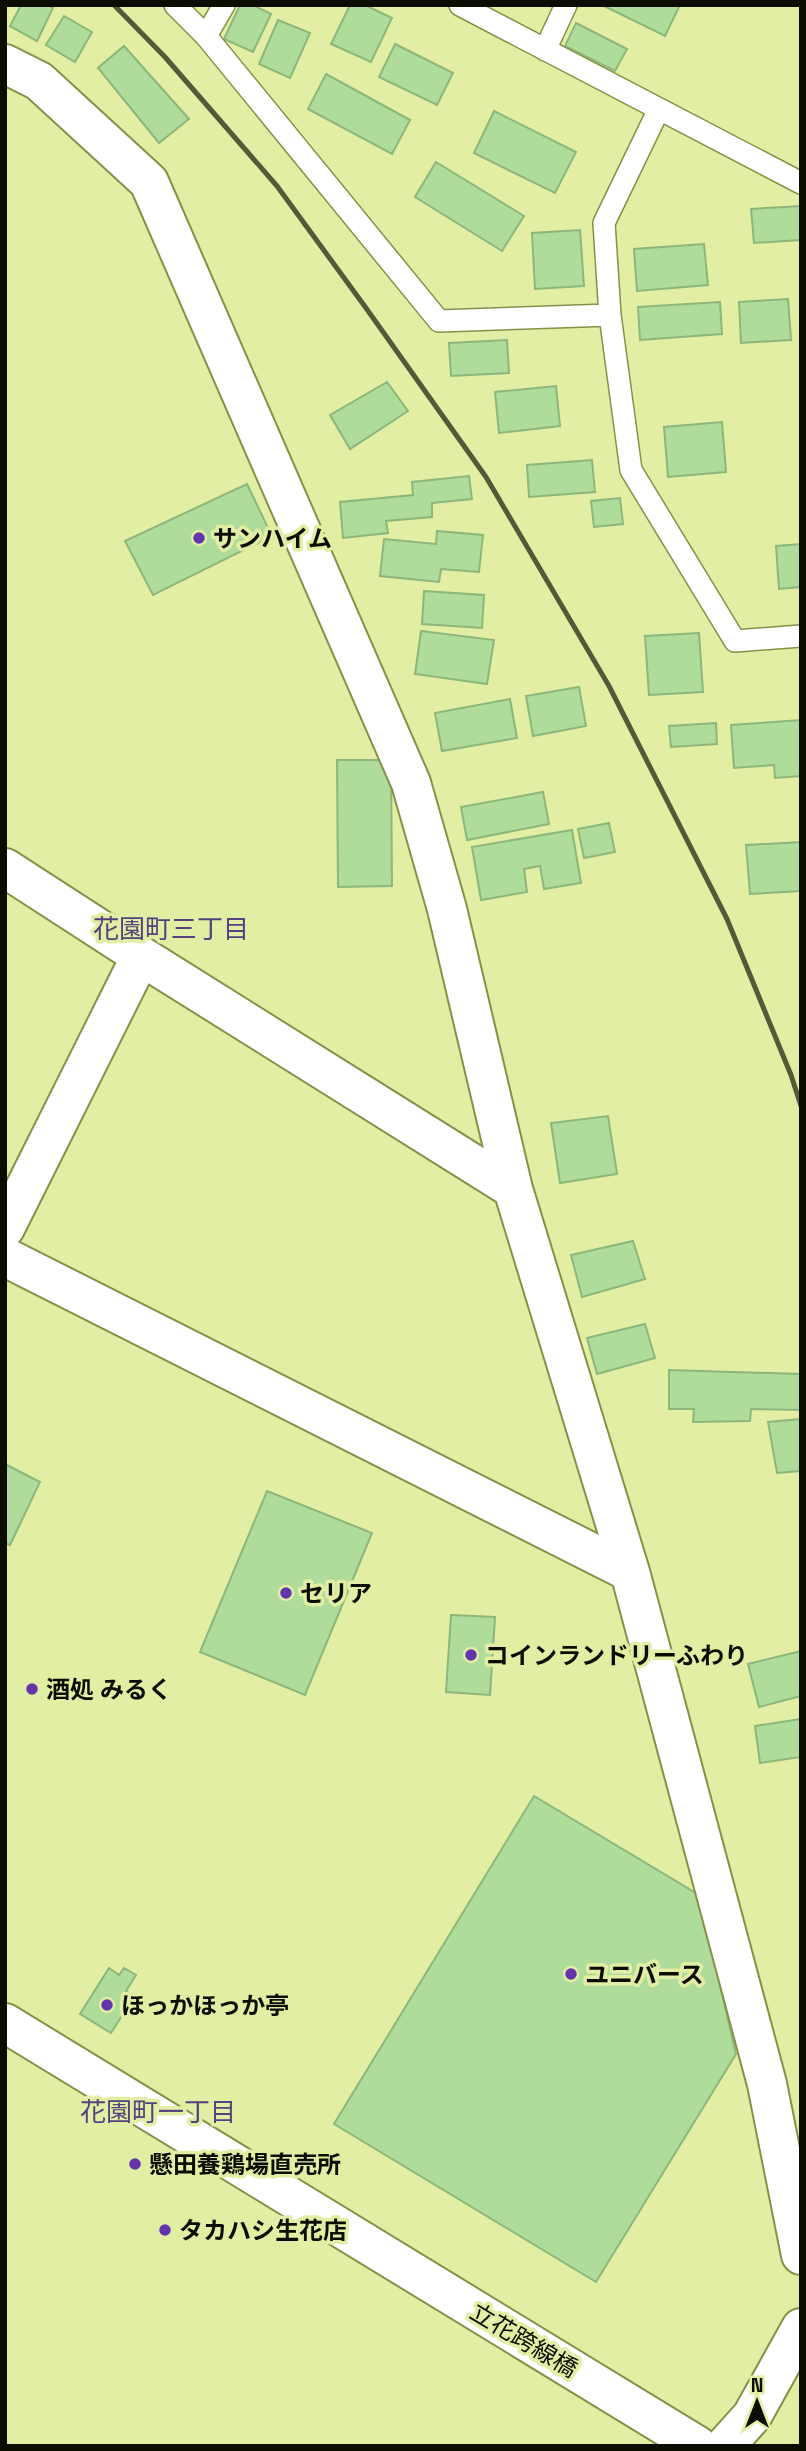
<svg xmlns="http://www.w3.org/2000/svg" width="806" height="2451" viewBox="0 0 806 2451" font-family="'Space Grotesk','Noto Sans JP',sans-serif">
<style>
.building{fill:#afdb9b;stroke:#8db77a;stroke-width:2}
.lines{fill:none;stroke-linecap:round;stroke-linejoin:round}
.service-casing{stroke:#869048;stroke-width:24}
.minor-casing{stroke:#869048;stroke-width:42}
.trunk-casing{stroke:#869048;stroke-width:42}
.service{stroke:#fff;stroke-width:21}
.minor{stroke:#fff;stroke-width:38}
.trunk{stroke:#fff;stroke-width:38}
.rail{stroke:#545a38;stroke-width:5}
.poi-dot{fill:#6335ad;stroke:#e1eea3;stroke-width:2.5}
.labels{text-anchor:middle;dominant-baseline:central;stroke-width:7;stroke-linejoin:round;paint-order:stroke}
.poi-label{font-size:24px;font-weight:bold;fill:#0b0d00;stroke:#e1eea3;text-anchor:start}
.street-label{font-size:24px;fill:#0b0d00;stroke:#e1eea3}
.neighbourhood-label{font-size:26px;fill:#54417e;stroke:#e1eea3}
</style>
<rect width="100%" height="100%" fill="#e1eea3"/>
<path class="building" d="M21 5H48L53 8 37 41 10 26Z
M240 5H253L271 14 253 52 224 39Z
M350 5H365L392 18 371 62 331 44Z
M602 5H680L665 36Z
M64 16 92 32 75 62 46 45Z
M278 20 310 33 290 78 259 64Z
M576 23 627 49 615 71 565 46Z
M395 44 453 73 437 105 379 77Z
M124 46 189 119 159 143 98 68Z
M326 74 410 120 392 154 308 109Z
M494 111 576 152 555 193 474 153Z
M436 162 524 216 502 251 415 197Z
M801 206V240L754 243 751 209Z
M580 230 584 286 535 289 532 233Z
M704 244 708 285 637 291 634 249Z
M788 299 791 340 741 343 739 302Z
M720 302 722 334 640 340 638 307Z
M507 340 509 373 451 376 449 343Z
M387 382 408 411 350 449 330 415Z
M556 386 560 426 499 433 495 392Z
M722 422 726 472 668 477 664 427Z
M592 460 595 492 529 497 527 465Z
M469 476 472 499 432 503V517L386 521 388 533 343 538 340 502 413 495 412 482Z
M247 484 272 536 153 595 125 541Z
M620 498 623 524 594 527 591 501Z
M437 531 483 535 479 572 441 569 439 582 380 576 384 539 436 544Z
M801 544V587L779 589 776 546Z
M424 591 484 595 482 628 422 624Z
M421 631 494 640 487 684 415 674Z
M699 633 703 692 649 695 645 636Z
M579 687 586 726 533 736 526 696Z
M510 699 517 738 442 751 435 713Z
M801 720V776L775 778 774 765 734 768 731 725Z
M716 723 717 744 671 747 669 726Z
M337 760H391L392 886 338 887Z
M543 792 549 824 467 840 461 807Z
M609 823 615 852 584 858 578 829Z
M572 830 581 883 544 889 540 866 524 869 527 892 481 900 472 847Z
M801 842V891L750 894 746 845Z
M608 1116 617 1174 560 1183 551 1123Z
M633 1241 645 1279 582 1297 571 1255Z
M645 1324 655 1358 597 1374 587 1338Z
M669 1370 801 1374V1410L751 1409 750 1421 693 1422 694 1409H669Z
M801 1419V1471L777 1473 768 1422Z
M5 1464 40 1482 10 1545 5 1543Z
M267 1491 372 1533 305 1695 200 1652Z
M451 1615 495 1617 490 1695 446 1692Z
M801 1651V1696L759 1707 748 1664Z
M801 1719V1757L760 1763 755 1726Z
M534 1796 699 1895 736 2054 596 2282 334 2124Z
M109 1968 119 1975 124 1968 136 1975 126 1991 134 1997 111 2033 80 2014Z"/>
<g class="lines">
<g class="service-casing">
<path id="service" d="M175 5 206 36 439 321 610 315
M460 5 801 183
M206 36 224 5
M545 50 566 5
M659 109 604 223 610 315 631 470 735 641 801 636"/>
</g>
<g class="minor-casing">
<path id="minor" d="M5 64 39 81 149 182 411 783 447 909 513 1189 630 1572 767 2084 801 2255
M5 868 141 956 513 1189
M5 1228 141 956
M5 1257 630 1572
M725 2446 752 2416 801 2328"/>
</g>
<g class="trunk-casing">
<path id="trunk" d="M5 2023 698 2446"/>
</g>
<use href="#service" class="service"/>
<use href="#minor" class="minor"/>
<use href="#trunk" class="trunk"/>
<path class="rail" d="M114 5 165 57 277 186 366 308 486 477 609 686 727 919 791 1075 801 1106"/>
</g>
<g class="poi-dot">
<circle cx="199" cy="538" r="7"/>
<circle cx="286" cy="1593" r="7"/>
<circle cx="471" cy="1655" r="7"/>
<circle cx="32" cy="1689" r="7"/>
<circle cx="571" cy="1974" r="7"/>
<circle cx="107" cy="2005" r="7"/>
<circle cx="135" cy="2164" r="7"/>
<circle cx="165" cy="2230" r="7"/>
</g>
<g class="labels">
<g class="poi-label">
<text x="213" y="538">サンハイム</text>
<text x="300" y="1593">セリア</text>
<text x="485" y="1655">コインランドリーふわり</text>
<text x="46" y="1689">酒処 みるく</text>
<text x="585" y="1974">ユニバース</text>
<text x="121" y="2005">ほっかほっか亭</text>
<text x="149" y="2164">懸田養鶏場直売所</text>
<text x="179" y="2230">タカハシ生花店</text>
</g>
<g class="street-label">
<text transform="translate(524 2340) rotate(31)">立花跨線橋</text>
</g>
<g class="neighbourhood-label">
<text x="171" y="929">花園町三丁目</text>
<text x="158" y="2112">花園町一丁目</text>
</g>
</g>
<rect width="806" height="2451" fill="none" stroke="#0b0d00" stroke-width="14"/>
<g transform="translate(757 2402)" stroke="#e1eea3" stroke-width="5" paint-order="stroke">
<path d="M0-5L12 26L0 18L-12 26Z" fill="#0b0d00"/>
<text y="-10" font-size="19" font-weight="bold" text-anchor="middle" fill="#0b0d00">N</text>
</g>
</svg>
